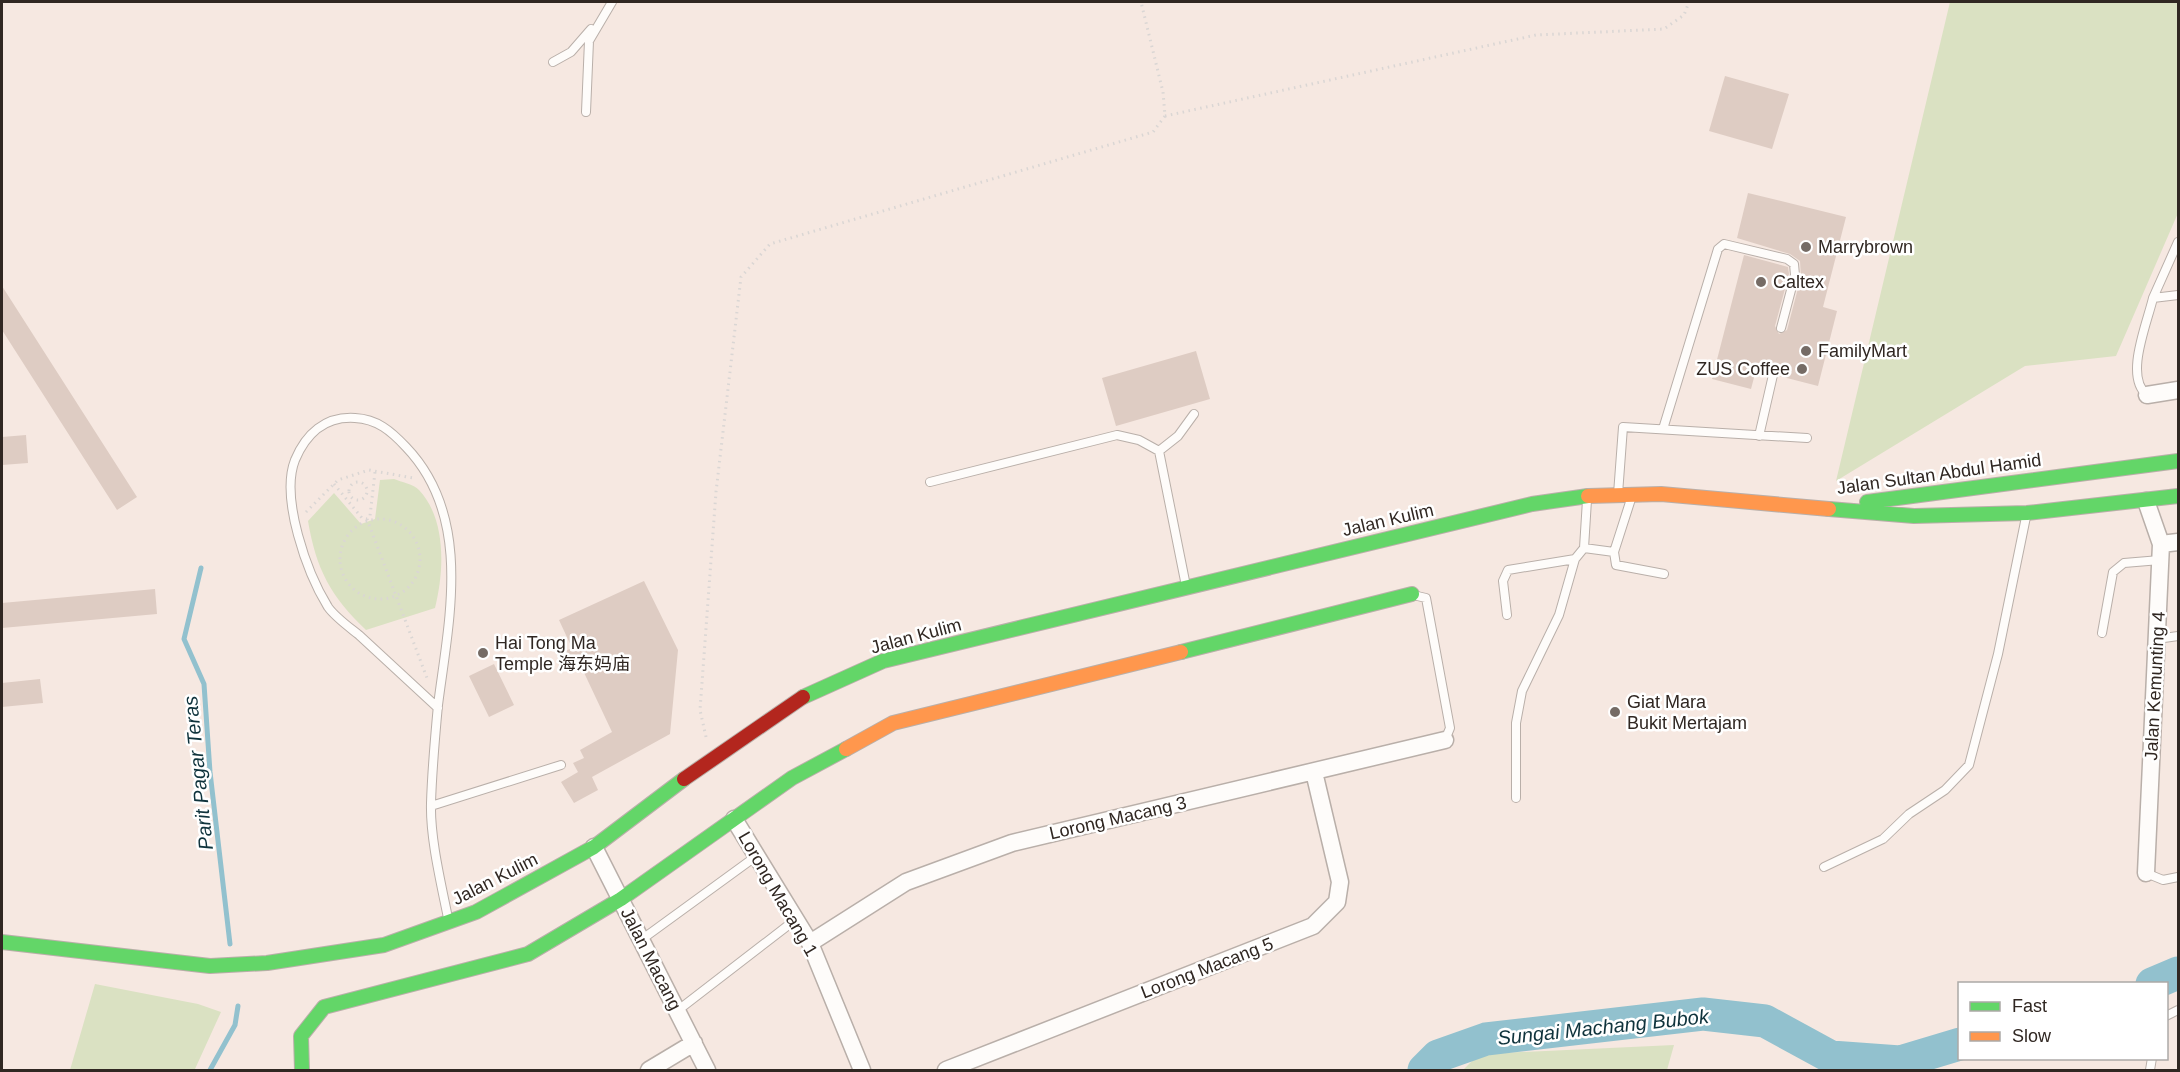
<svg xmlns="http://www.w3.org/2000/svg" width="2180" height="1072" viewBox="0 0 2180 1072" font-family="Arial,'Noto Sans SC',sans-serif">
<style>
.green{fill:#dae1c2}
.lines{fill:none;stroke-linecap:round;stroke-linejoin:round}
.stream{stroke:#92c1ce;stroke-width:5}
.river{stroke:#92c1ce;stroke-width:33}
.building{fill:#deccc3}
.lane-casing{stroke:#b9afa9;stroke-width:10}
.street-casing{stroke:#b9afa9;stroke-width:19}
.fast-casing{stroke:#b9afa9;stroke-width:16}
.slow-casing{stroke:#b9afa9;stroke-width:16}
.jam-casing{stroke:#b9afa9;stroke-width:16}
.path{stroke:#dad6d4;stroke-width:3;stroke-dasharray:1.5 4.5;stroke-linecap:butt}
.lane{stroke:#fefcfa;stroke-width:8}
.street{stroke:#fefcfa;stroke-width:16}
.fast{stroke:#63d668;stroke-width:14}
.slow{stroke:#ff974d;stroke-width:14}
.jam{stroke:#b3261e;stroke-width:14}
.poi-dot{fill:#756b65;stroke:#fff;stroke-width:2}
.labels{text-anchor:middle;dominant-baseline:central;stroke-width:5;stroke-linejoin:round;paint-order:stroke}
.poi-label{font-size:18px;fill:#302722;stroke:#fff;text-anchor:start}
.street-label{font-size:18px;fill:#302722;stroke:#fff}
.water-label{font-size:20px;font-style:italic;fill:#0f333c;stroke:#fff}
</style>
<rect width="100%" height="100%" fill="#f6e8e1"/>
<path class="green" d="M1950 2H2178V213L2116 356 2025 366 1836 481Z
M394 479C401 482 414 484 419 490 447 520 444 572 435 608L366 630C331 597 316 569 308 521L334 493 361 524 375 519 380 480Z
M95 984 198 1004 221 1012 195 1069 70 1070Z
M1674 1045 1667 1070H1463L1479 1054Z"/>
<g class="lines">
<path class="stream" d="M201 568 184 639 204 684 210 772 230 944
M210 1070 235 1025 238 1006"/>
<path class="river" d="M2152 984 2178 973
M1424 1070 1438 1056 1486 1039 1703 1014 1765 1021 1831 1057 1900 1062 1960 1044"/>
</g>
<path class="building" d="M1725 76 1789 94 1772 149 1709 131Z
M1748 193 1846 217 1823 307 1837 311 1818 386 1779 376 1774 369 1767 373 1756 370 1751 389 1712 379 1744 255 1788 267 1789 274 1775 326 1779 334 1787 330 1801 277 1800 261 1790 254 1737 238Z
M2 286 137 497 117 510 2 330Z
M1196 351 1210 399 1116 426 1102 378Z
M26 435 28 463 2 465V437Z
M644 581 678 650 670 734 592 777 598 790 574 803 561 782 578 772 573 763 584 758 580 750 612 732 579 662 566 668 559 654 572 648 559 620Z
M155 589 157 614 2 628V603Z
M494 664 514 705 489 717 469 676Z
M40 679 43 703 2 707V683Z"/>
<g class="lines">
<g class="lane-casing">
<path id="lane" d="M553 62 571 52 591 29
M586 112 589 41 612 2
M2153 298 2178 242
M2147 395C2124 377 2147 324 2153 298L2178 295
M1663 429 1718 249 1724 244 1787 259 1794 264 1795 275 1781 328
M1759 436 1773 375
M930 482 1117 435 1139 440 1159 451
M1618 494 1623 427 1807 438
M1631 499 1614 552 1616 565 1664 574
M1584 548 1614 552
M1186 586 1159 451 1178 436 1194 414
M1413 595 1426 598 1450 728 1445 740
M1507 615 1503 581 1508 570 1575 559 1584 548 1587 500
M2102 633 2113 572 2124 563 2160 560
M2157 639 2178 636
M438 708C412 684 385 659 359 635 349 627 335 617 328 607 307 573 280 498 295 460 306 434 325 416 355 418 377 419 391 431 406 447 473 517 449 619 438 705 435 737 432 771 431 803 430 838 441 883 448 918
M1516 798V723L1522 691 1559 615 1575 559
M431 806 561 765
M1824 867 1883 839 1909 814 1945 790 1969 765 1998 654 2026 517
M2146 873 2163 880 2178 877
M641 940 755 857
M677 1011 795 920
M2166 1016 2178 1010
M2150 1070 2152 1058"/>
</g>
<g class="street-casing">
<path id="street" d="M2147 395 2178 390
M2161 544 2178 542
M734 819 810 943 862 1070
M594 847 707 1070
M2146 873 2161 544 2146 501
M810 943 906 882 1012 843 1445 740
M649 1070 694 1043
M946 1070 1313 926 1337 902 1340 882 1314 772"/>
</g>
<g class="fast-casing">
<path id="fast" d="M1867 502 2178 461
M1829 509 1914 516 2027 513 2178 496
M1181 652 1412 594
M803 697 883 661 1532 504 1588 496
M2 942 210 966 267 963 384 945 476 912 594 847 684 779
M302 1070 301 1036 324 1007 528 954 621 899 792 778 846 749"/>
</g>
<g class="slow-casing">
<path id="slow" d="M1588 496 1661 494 1829 509
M846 749 893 723 1181 652"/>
</g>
<g class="jam-casing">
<path id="jam" d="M684 779 803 697"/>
</g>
<path class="path" d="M1165 116 1536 35 1664 29 1684 15 1689 2
M349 491a9 9 0 1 1 18 0a9 9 0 1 1-18 0Z
M334 484 362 518 367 519 370 516 375 472
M306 512 338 480 369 470 413 478
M340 559a40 40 0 1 1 80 0a40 40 0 1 1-80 0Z
M367 519 427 678
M706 737 700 710 716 492 741 277 770 244 1153 132 1165 116 1163 92 1141 2"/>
<use href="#lane" class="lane"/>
<use href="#street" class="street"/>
<use href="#fast" class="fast"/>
<use href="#slow" class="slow"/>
<use href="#jam" class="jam"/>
</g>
<g class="poi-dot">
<circle cx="1806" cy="247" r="6"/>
<circle cx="1761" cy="282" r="6"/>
<circle cx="1806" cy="351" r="6"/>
<circle cx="1802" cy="369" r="6"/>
<circle cx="483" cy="653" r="6"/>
<circle cx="1615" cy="712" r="6"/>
</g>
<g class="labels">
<g class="poi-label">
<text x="1818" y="247">Marrybrown</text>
<text x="1773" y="282">Caltex</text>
<text x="1818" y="351">FamilyMart</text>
<text x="1790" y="369" text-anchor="end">ZUS Coffee</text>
<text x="495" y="643">Hai Tong Ma<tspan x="495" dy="21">Temple 海东妈庙</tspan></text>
<text x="1627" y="702">Giat Mara<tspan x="1627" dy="21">Bukit Mertajam</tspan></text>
</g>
<g class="street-label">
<text transform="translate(1939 474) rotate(-8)">Jalan Sultan Abdul Hamid</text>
<text transform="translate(1388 520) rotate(-13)">Jalan Kulim</text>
<text transform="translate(916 636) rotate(-15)">Jalan Kulim</text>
<text transform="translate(2155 686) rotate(-87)">Jalan Kemunting 4</text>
<text transform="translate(1118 818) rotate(-13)">Lorong Macang 3</text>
<text transform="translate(495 879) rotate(-27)">Jalan Kulim</text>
<text transform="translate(778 894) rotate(60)">Lorong Macang 1</text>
<text transform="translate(651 959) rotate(63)">Jalan Macang</text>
<text transform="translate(1207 968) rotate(-21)">Lorong Macang 5</text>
</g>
<g class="water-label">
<text transform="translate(198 773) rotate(-96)">Parit Pagar Teras</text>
<text transform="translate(1603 1027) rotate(-6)">Sungai Machang Bubok</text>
</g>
</g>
<rect width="2180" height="1072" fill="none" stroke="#302722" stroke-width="6"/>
<rect x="1958" y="982" width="210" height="78" fill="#ffffff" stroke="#aca9a7" stroke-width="1.5"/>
<rect x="1970" y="1002" width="30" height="9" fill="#63d668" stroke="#aca9a7" stroke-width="1.5"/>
<text x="2012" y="1012" font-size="18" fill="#302722">Fast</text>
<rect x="1970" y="1032" width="30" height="9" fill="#ff974d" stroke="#aca9a7" stroke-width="1.5"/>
<text x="2012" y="1042" font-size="18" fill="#302722">Slow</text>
</svg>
